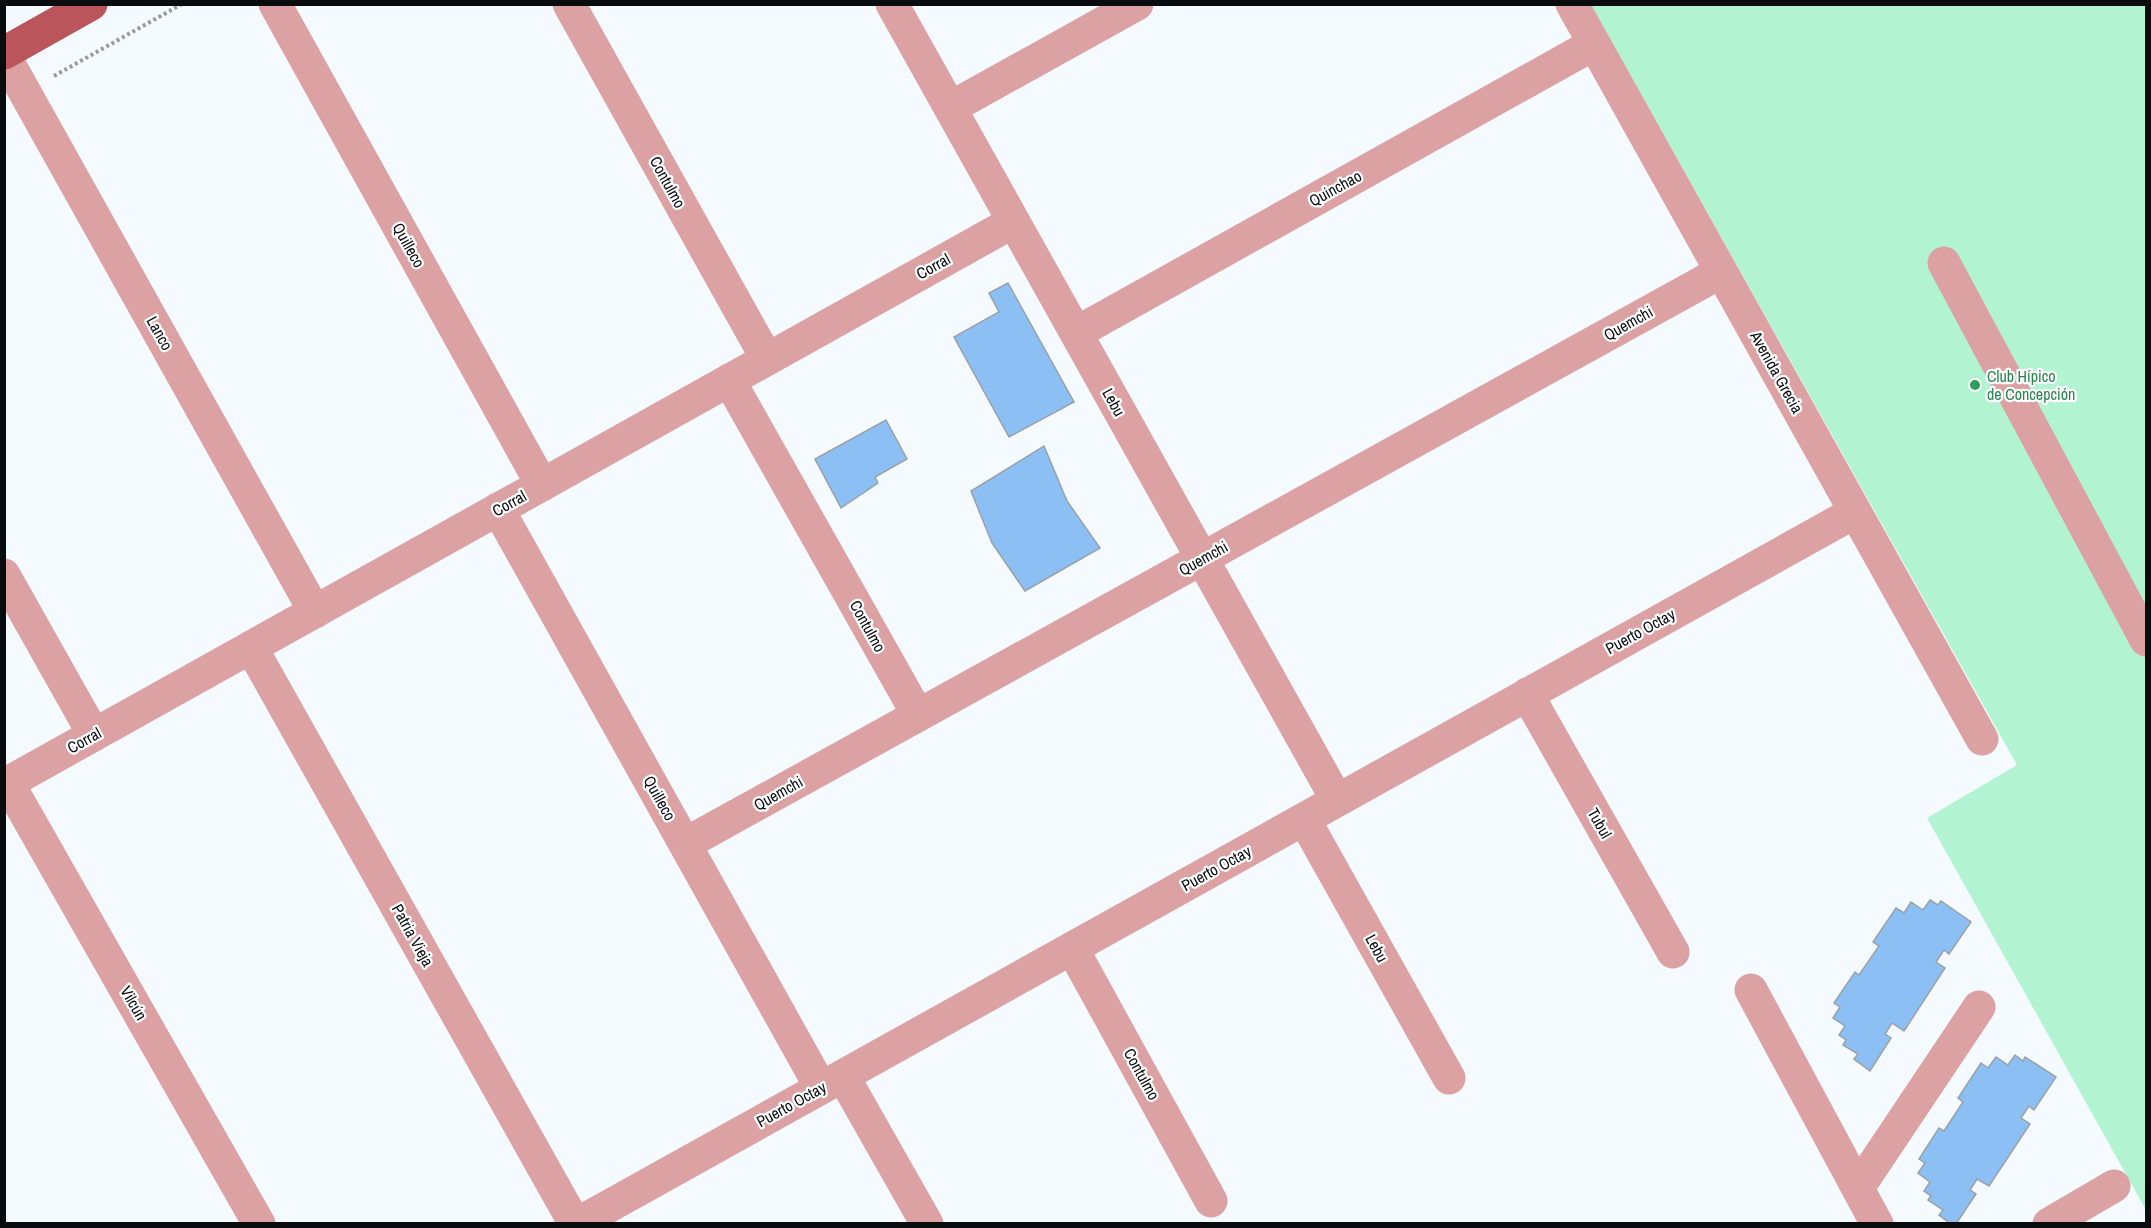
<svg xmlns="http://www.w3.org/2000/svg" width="2151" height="1228" viewBox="0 0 2151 1228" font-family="'Archivo Narrow',sans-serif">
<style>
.green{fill:#b2f4d1}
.building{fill:#8cc0f5;stroke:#98a0a7;stroke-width:1.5}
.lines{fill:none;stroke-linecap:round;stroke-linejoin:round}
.path{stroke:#969b9e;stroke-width:4;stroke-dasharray:3 3;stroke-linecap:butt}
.minor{stroke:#dca2a3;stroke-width:33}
.major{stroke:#ba555b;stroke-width:33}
.leisure-dot{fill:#2e9e5b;stroke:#fff;stroke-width:2}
.labels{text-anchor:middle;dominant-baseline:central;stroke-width:4.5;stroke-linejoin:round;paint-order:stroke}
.street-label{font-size:16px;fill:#090c0e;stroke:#fff}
.leisure-label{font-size:16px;fill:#27864d;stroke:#fff;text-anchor:start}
</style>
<rect width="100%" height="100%" fill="#f5faff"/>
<path class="green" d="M1591 5H2146V1210L1927 818 2017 765Z"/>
<path class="building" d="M1008 283 1074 402 1009 437 954 337 999 312 989 293Z
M886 420 907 459 875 477 878 483 841 508 815 459Z
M1044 446 1067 501 1100 548 1025 591 992 543 971 491Z
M1930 900 1938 905 1941 901 1971 922 1949 954 1944 950 1936 962 1945 968 1904 1031 1892 1023 1885 1034 1891 1038 1870 1071 1854 1059 1858 1054 1843 1045 1846 1040 1839 1035 1845 1026 1833 1018 1840 1007 1834 1003 1855 972 1859 975 1879 946 1873 942 1896 908 1904 913 1911 902 1923 910Z
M2015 1055 2023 1061 2025 1057 2056 1077 2034 1110 2029 1106 2021 1118 2030 1124 1989 1186 1977 1179 1970 1190 1976 1194 1956 1224H1951L1939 1215 1943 1210 1928 1200 1931 1196 1924 1191 1930 1182 1918 1173 1925 1163 1919 1159 1939 1128 1944 1131 1963 1102 1958 1098 1981 1063 1988 1068 1996 1057 2008 1065Z"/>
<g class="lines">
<path class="path" d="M54 76 182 4"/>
<path class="minor" d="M275 4 542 485
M569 4 767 359
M892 4 1337 800
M1572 4 1982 739
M4 55 315 612
M950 108 1137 4
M1944 263 2146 640
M1076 333 1594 44
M729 380 918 715
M498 509 821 1088
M4 575 94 735
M251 647 575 1224
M1527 694 1673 952
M8 783 259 1224
M4 785 1013 222
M1304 819 1449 1078
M685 844 1721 272
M1072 948 1211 1201
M1751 990 1877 1224
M843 1076 927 1224
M1858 1188 1979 1007
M577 1224 1855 512
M2049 1224 2114 1186"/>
<path class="major" d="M4 53 91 4"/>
</g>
<circle class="leisure-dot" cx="1975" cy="385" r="6"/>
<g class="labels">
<g class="street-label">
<text transform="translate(668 182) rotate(61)">Contulmo</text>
<text transform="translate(1335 188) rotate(-29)">Quinchao</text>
<text transform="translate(409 245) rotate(61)">Quilleco</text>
<text transform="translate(933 266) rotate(-29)">Corral</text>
<text transform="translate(1628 323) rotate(-29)">Quemchi</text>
<text transform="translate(160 333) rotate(61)">Lanco</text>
<text transform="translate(1777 372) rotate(61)">Avenida Grecia</text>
<text transform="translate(1114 402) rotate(61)">Lebu</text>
<text transform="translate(509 503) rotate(-29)">Corral</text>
<text transform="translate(1203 558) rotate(-29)">Quemchi</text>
<text transform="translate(868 626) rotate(61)">Contulmo</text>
<text transform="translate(1640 631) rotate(-29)">Puerto Octay</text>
<text transform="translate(84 740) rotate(-29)">Corral</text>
<text transform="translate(778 793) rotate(-29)">Quemchi</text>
<text transform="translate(660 798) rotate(61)">Quilleco</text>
<text transform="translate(1600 823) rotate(60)">Tubul</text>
<text transform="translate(1216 868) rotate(-29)">Puerto Octay</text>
<text transform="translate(413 935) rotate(61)">Patria Vieja</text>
<text transform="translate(1377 948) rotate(61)">Lebu</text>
<text transform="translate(134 1003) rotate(60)">Vilcún</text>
<text transform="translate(1142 1074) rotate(61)">Contulmo</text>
<text transform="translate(791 1104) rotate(-29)">Puerto Octay</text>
</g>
<g class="leisure-label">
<text x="1987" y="376">Club Hípico<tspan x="1987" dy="18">de Concepción</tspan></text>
</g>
</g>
<rect width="2151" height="1228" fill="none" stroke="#090c0e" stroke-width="12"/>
</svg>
